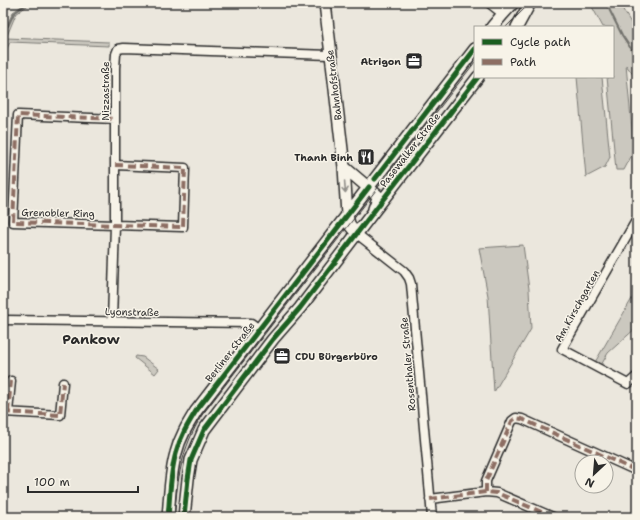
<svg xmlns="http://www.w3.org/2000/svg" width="640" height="520" viewBox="0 0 640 520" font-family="'Shantell Sans',sans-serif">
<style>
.green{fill:#cbc8bf;stroke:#7b7a75}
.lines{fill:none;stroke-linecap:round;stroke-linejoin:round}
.stream{stroke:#72716c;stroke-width:2}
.minor-casing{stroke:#2b2b2b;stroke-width:11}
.secondary-casing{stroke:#2b2b2b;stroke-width:14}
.minor{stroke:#f7f3e8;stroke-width:8}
.secondary{stroke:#f7f3e8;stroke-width:11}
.tram{stroke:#2b2b2b;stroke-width:1}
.quiet{stroke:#8d6e63;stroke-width:4;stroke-dasharray:8 4;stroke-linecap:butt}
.cycleway-casing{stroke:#f7f3e8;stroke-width:8}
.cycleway{stroke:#1b5e20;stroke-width:5}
.oneway{stroke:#918f8a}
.labels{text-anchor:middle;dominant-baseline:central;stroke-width:3;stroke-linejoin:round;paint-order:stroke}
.poi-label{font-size:10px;font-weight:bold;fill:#2b2b2b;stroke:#f7f3e8;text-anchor:end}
.street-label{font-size:10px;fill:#2b2b2b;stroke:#f7f3e8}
.district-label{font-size:14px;font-weight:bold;fill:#2b2b2b;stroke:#f7f3e8}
</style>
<rect width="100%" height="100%" fill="#ebe7dd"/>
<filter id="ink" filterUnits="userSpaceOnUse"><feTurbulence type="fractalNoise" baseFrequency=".025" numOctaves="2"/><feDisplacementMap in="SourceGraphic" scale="8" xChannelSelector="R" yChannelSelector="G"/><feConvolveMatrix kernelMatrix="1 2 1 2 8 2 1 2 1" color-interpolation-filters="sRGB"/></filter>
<g filter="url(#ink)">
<path class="green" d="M26 3H31L16 14 6 38 109 42V46L10 42 3 57V28L7 25 13 12Z
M590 3H619L637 33V80L626 65 634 151 624 170H616L607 77H613V27H603Z
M577 77H602L610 157 605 167 586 177Z
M523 245 529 289 531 329 494 392 488 296 479 248Z
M637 290V327L608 353 600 367 594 364Z
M136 356 143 357 159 369 155 374 135 358Z"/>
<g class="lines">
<path class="stream" d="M606 3 622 35 637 58
M3 29 8 26 14 13 28 3"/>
<g class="minor-casing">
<path id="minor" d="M489 3 503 14
M115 165 185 168 183 227 13 222 18 115 115 119
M637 219 562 349 628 384 637 376
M357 234 404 271 409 278 411 284 432 517
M3 320 251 323 259 329
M112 321 115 225V68L116 54 118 49 124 48 330 55
M3 412 60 415 63 383
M8 412 11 381
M486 492V481L512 421 516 418 522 419 637 471
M430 499 486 492 497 493 553 517"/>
</g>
<g class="secondary-casing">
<path id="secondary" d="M325 3 344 167 347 215 349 224 357 234
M492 27 503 14 513 3
M517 27 530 3
M344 167 377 195 378 198 374 209
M168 517C170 496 170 473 176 453 180 437 188 424 196 411L475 49
M184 517 188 479 191 460 204 430 273 339 300 308 374 211 478 77"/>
</g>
<use href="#minor" class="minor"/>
<use href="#secondary" class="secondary"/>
<path class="tram" d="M506 27 530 3
M174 517C178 477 181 450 202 415L475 62"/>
<path class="quiet" d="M115 165 185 168 183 227 13 222 18 115 115 119
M3 412 60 415 63 383
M8 412 11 381
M486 492V481L512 421 516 418 522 419 637 471
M430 499 486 492 497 493 553 517"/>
<g class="cycleway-casing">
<path id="cycleway" d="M375 179 475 49
M168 517C170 496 170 473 176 453 180 437 188 424 196 411L369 187
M184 517 188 479 191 460 204 430 273 339 300 308 374 211 478 77"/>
</g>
<use href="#cycleway" class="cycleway"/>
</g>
<defs><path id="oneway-shaft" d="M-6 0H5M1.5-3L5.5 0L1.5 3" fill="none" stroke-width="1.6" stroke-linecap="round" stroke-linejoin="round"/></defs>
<use class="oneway" href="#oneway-shaft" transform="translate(345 187) rotate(86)"/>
</g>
<defs>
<g id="office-square" transform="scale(0.9)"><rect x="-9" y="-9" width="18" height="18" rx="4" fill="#2b2b2b" stroke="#f7f3e8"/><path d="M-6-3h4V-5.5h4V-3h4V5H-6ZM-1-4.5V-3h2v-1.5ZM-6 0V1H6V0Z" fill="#fff"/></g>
<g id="restaurant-square" transform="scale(0.9)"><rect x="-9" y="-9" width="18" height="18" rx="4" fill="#2b2b2b" stroke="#f7f3e8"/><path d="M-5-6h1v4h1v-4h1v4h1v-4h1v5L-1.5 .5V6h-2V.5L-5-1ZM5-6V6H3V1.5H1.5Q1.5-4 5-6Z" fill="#fff"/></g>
</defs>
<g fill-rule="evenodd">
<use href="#office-square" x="414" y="61"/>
<use href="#restaurant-square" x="366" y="157"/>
<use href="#office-square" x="282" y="356"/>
</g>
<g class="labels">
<g class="poi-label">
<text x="401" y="61">Atrigon</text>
<text x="353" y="157">Thanh Binh</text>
<text x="295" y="356" text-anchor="start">CDU Bürgerbüro</text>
</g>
<g class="street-label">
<text transform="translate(334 85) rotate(-97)">Bahnhofstraße</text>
<text transform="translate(105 91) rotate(-90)">Nizzastraße</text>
<text transform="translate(410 150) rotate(-52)">Pasewalker Straße</text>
<text transform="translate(58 213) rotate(1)">Grenobler Ring</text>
<text transform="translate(577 306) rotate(-61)">Am Kirschgarten</text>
<text transform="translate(132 312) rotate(1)">Lyonstraße</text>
<text transform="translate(230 352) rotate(-52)">Berliner Straße</text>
<text transform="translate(408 364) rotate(-95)">Rosenthaler Straße</text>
</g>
<g class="district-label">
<text x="91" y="339">Pankow</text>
</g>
</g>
<rect width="640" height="520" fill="none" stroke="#f7f3e8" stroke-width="16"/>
<rect x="8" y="8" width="624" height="504" fill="none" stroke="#2b2b2b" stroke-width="1.5" filter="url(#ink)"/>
<rect x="474" y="26" width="140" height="52" fill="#f7f3e8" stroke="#a5a39c"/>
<rect x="482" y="39" width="20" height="6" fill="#1b5e20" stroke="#a5a39c"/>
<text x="510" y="46" font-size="12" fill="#2b2b2b">Cycle path</text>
<rect x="482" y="59" width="20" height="6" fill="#8d6e63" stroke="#a5a39c"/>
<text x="510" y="66" font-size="12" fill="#2b2b2b">Path</text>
<g transform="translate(594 474) rotate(206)"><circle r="19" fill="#f7f3e8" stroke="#a5a39c"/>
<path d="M0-3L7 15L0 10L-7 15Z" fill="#2b2b2b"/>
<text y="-6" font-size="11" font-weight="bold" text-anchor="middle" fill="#2b2b2b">N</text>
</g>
<path d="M28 486v6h110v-6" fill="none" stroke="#2b2b2b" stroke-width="2"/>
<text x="34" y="486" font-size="12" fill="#2b2b2b" stroke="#f7f3e8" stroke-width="3" paint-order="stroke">100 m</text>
</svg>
